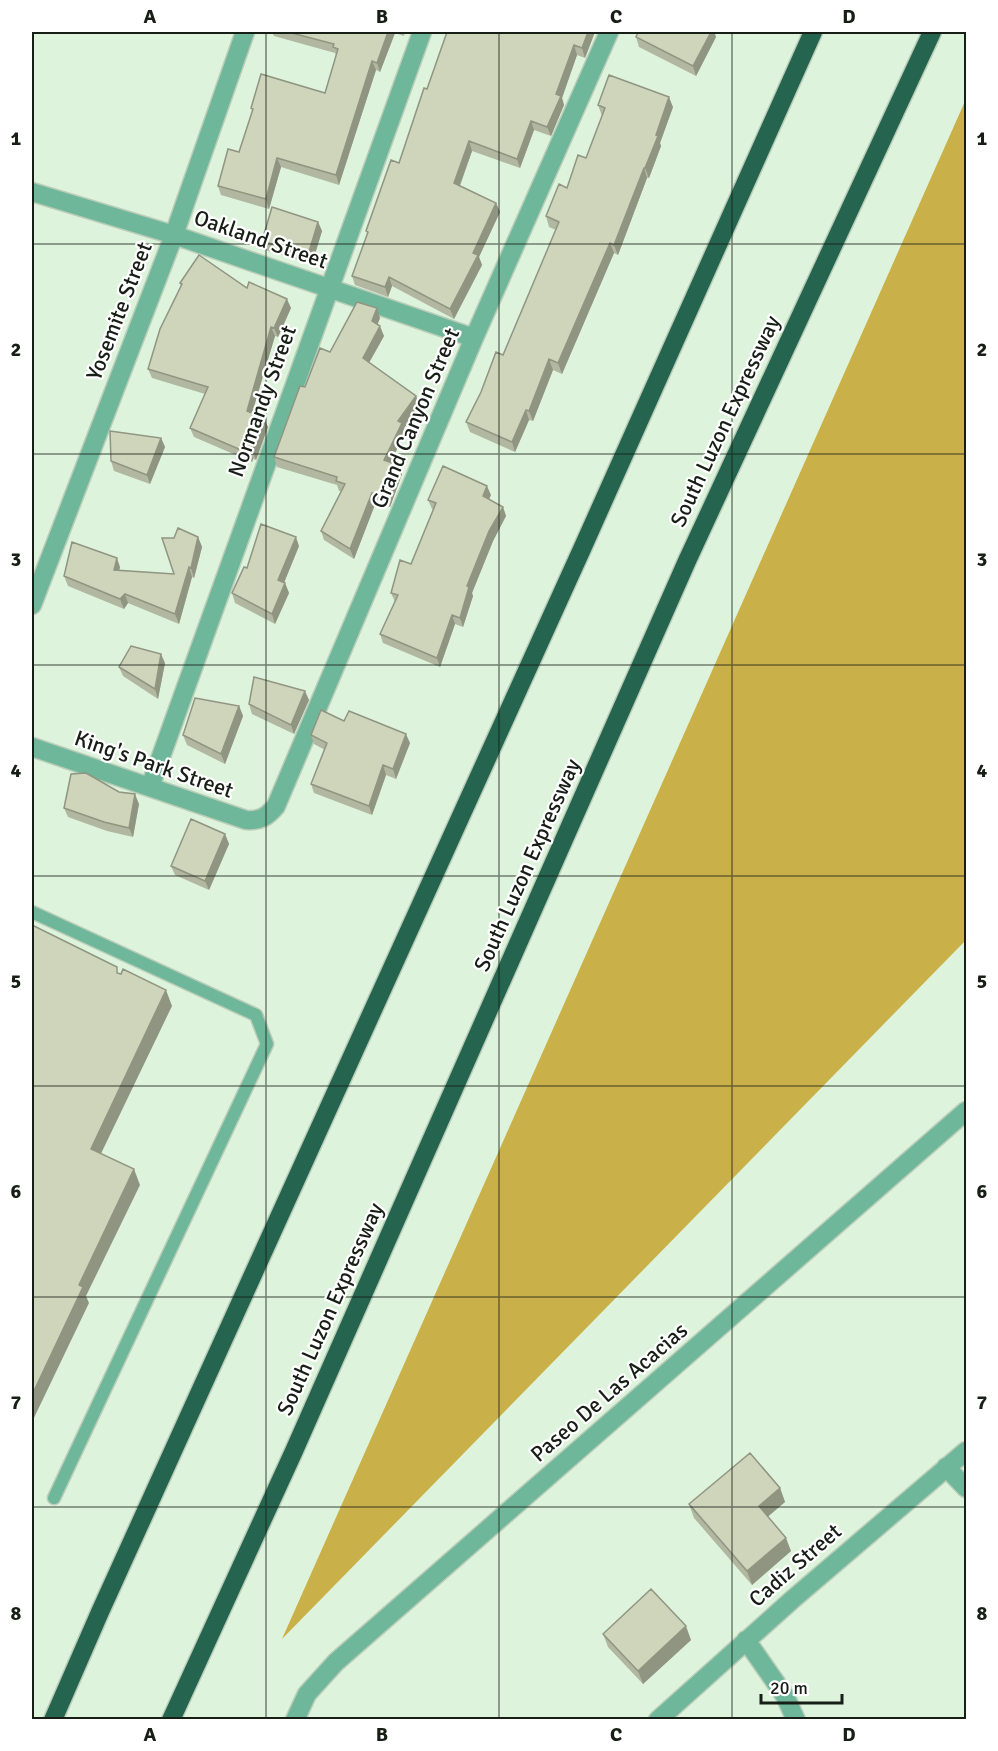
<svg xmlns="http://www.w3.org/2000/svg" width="998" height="1751" viewBox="0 0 998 1751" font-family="Signika,sans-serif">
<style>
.forest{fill:#cab048}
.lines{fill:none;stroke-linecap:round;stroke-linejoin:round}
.lane-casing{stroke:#bacdb8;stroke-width:15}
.street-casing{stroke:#bacdb8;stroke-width:21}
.highway-casing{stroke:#bacdb8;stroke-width:21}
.lane{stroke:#6fb79b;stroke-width:12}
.street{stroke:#6fb79b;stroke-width:18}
.highway{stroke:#25644e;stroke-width:18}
.wall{fill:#b1b7a0}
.shaded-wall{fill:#909582}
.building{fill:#ced5ba;stroke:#909582;stroke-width:1.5}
.grid{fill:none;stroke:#161e16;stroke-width:1.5;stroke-opacity:0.55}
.labels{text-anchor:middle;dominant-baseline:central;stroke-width:4.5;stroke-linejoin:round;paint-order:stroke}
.street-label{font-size:22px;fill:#161e16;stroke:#fff}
.neatline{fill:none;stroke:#161e16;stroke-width:2}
.grid-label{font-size:20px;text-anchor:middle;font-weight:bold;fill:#161e16}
</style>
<rect width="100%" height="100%" fill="#def3dc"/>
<path class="forest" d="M966 99V940L282 1639Z"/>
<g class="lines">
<g class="lane-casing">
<path id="lane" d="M32 912 256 1015 267 1044 54 1498"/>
</g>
<g class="street-casing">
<path id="street" d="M32 192 174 235 474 338
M32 605 174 235 245 32
M32 747 246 820C260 821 267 817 276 806L474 338 609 32
M150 787 422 32
M946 1467 966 1488
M746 1640 785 1696 796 1720
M295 1720 307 1694 336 1662 966 1111
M658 1720 793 1599 966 1451"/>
</g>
<g class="highway-casing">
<path id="highway" d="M53 1720 100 1612 582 549 813 32
M171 1720 294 1451 687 561 932 32"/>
</g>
<use href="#lane" class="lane"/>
<use href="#street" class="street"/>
<use href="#highway" class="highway"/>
</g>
<path class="wall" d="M272 32H405L404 36 395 33 380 72 376 70 339 185 281 167 269 209 221 195 218 186 239 152 252 111 251 108 325 93 336 55 335 53 274 36Z
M447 32H595L585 58 577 55 562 98 564 105 551 136 534 130 520 168 472 151 460 186 496 203 500 212 479 257 482 265 454 319 392 286 388 297 355 285 352 276 368 235 366 231 399 163 427 89Z
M638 32H714L716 37 696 76 639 47 636 37Z
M598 105 673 107 660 143 661 146 649 178H647L618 255 614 253 562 374 553 370 533 421 529 420 515 452 470 432 466 422 503 355 556 230 549 227 546 216 567 188 586 158 602 116Z
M318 222 322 231 312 264 265 250 262 241Z
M180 283 247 288 291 308 278 337 275 336 252 413 268 427 256 460 253 459 252 462 194 437 190 428 205 394 152 378 148 369 181 286Z
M380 318 377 325 384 336 369 363 416 396 420 406 404 428 405 433 391 462 398 465 402 474 390 507 376 502 354 559 324 540 321 531 341 491H339L337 485 277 467 274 457 330 352Z
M161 438 165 447 150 484 114 471 111 461Z
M491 495 489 499 503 507 506 516 493 541 472 593 473 596 463 627 455 624 440 667 383 643 380 634 395 602 391 593 411 564 434 510 432 509 428 500Z
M198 537 202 547 194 578 192 577 179 624 128 603 124 609 68 586 64 576 120 567 119 570 174 574V538Z
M299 546 284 583H285L289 593 275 624 235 603 232 593 247 568Z
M165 663 158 699 123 676 119 667Z
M309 700 294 734 252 714 249 704Z
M239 706 243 716 225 764 187 745 183 735Z
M344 721 410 743 396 779 386 775 372 815 314 793 311 784 325 750 314 744 311 735Z
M139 804 133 837 107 831 68 817 64 808Z
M225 834 229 844 209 890 175 875 171 866Z
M780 1488 785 1502 768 1516 791 1551 752 1585 694 1518 689 1504Z
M603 1634 691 1640 643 1684 608 1647Z"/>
<path class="shaded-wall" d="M388 32H394L395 33 380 72 377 63Z
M588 32H595L585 58 582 48Z
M711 32H714L716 37 696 76 693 66Z
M574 45 577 55 562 98 564 105 551 136 547 127 556 94Z
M372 61 376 70 339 185 336 175Z
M669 97 673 107 660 143 661 146 649 178 645 168 656 135Z
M531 121 534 130 520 168 517 159Z
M469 141 472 151 457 193 454 183Z
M277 158 281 167 269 209 266 199Z
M644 168 647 178 618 255 614 245Z
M496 203 500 212 479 257 482 265 454 319 450 309 473 253Z
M318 222 322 231 312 264 308 255Z
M610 243 614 253 562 374 558 363Z
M389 277 392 286 388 297 385 287Z
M287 299 291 308 278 337 274 328Z
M377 308 380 318 375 331 372 321Z
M380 326 384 336 366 368 363 358Z
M271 327 275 336 250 420 247 411Z
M549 359 553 370 533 421 529 411Z
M416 396 420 406 404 428 405 433 387 469 384 460 398 421Z
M526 410 529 420 515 452 512 442Z
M264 418 268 427 256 460 252 451Z
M161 438 165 447 150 484 147 475Z
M249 450 253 459 252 462 248 453Z
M398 465 402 474 390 507 387 497Z
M487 486 491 495 486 505 483 496Z
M372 493 376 502 354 559 350 549Z
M503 507 506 516 493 541 472 593 473 596 463 627 460 618 467 586 489 531Z
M198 537 202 547 194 578 191 568Z
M296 537 299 546 281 590 278 580Z
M117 558 120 567 117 579 114 570Z
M189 567 192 577 179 624 175 614Z
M285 583 289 593 275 624 272 614Z
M125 594 128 603 124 609 120 599Z
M452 615 455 624 440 667 437 658Z
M161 654 165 663 158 699 155 689Z
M305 691 309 700 294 734 291 725Z
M239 706 243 716 225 764 221 754Z
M406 734 410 743 396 779 393 769Z
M383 765 386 775 372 815 369 806Z
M135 794 139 804 133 837 129 828Z
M225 834 229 844 209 890 205 881Z
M166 990 172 1006 96 1164 91 1149Z
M134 1169 140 1185 86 1296 89 1303 32 1422V1395L79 1285Z
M780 1488 785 1502 764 1520 759 1506Z
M786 1538 791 1551 752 1585 747 1571Z
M686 1626 691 1640 643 1684 638 1671Z"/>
<path class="building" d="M288 32H388L377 63 372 61 336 175 277 158 266 199 218 186 228 149 239 152 253 109 251 108 261 74 325 93 338 49 333 47 334 44Z
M447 32H588L582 48 574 45 556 94 561 96 547 127 531 121 517 159 469 141 454 183 496 203 473 253 478 255 450 309 389 277 385 287 352 276 368 232 366 231 391 160 399 163 424 88 427 89Z
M638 32H711L693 66 636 37Z
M609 75 669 97 656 135 658 136 645 168H644L614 245 610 243 558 363 549 359 529 411 526 410 512 442 466 422 481 392 496 352 503 355 559 222 546 216 559 184 567 188 578 155 586 158 605 108 598 105Z
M272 207 318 222 308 255 262 241Z
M199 255 247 288 249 282 287 299 274 328 271 327 247 411 264 418 252 451 249 450 248 453 190 428 208 387 148 369 160 329 182 284 180 283Z
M357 302 377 308 372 321 380 326 363 358 416 396 398 421 402 423 384 460 398 465 387 497 372 493 350 549 321 531 345 484 336 481 337 477 274 457 300 386 305 387 320 348 330 352Z
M110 431 161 438 147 475 111 461Z
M443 466 487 486 483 496 503 507 489 531 467 586 469 587 460 618 452 615 437 658 380 634 398 595 391 593 400 560 411 564 436 503 428 500Z
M261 524 296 537 278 580 285 583 272 614 232 593 244 567 247 568Z
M178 528 198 537 191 568 189 567 175 614 125 594 120 599 64 576 72 542 117 558 114 570 174 574 162 538H174Z
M131 646 161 654 155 689 119 667Z
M254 677 305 691 291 725 249 704Z
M195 698 239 706 221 754 183 735Z
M321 710 344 721 349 711 406 734 393 769 383 765 369 806 311 784 327 743 311 735Z
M86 773 119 792 135 794 129 828 104 822 64 808 71 774Z
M191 819 225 834 205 881 171 866Z
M32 925 117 967V973L121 974 123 969 166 990 91 1149 134 1169 79 1285 83 1287 32 1395Z
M750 1453 780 1488 759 1506 786 1538 747 1571 689 1504Z
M651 1589 686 1626 638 1671 603 1634Z"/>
<path class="grid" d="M266 32V1720M499 32V1720M732 32V1720M32 244H966M32 454H966M32 665H966M32 876H966M32 1086H966M32 1297H966M32 1507H966"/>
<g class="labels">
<g class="street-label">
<text transform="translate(261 239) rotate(19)">Oakland Street</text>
<text transform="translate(119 311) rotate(-69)">Yosemite Street</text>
<text transform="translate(262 401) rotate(-70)">Normandy Street</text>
<text transform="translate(415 418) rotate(-67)">Grand Canyon Street</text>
<text transform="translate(725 421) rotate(-65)">South Luzon Expressway</text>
<text transform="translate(154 764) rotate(19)">King's Park Street</text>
<text transform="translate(527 865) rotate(-66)">South Luzon Expressway</text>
<text transform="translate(330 1309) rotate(-66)">South Luzon Expressway</text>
<text transform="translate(609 1392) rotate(-41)">Paseo De Las Acacias</text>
<text transform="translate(795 1565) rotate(-41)">Cadiz Street</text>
</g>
</g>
<rect width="998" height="1751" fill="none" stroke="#ffffff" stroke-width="66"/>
<path d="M761 1694v9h81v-9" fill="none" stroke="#161e16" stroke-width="3"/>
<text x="770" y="1694" font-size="18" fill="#161e16" stroke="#ffffff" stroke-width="4.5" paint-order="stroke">20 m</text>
<rect x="33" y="33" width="932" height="1685" class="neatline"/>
<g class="grid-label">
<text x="150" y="23">A</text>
<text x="382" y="23">B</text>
<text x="616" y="23">C</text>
<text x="849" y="23">D</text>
<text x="16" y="145">1</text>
<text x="982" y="145">1</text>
<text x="16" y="356">2</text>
<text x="982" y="356">2</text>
<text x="16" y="566">3</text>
<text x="982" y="566">3</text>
<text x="16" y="777">4</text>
<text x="982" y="777">4</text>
<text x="16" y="988">5</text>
<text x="982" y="988">5</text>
<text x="16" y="1198">6</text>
<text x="982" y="1198">6</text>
<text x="16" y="1409">7</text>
<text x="982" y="1409">7</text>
<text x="16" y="1620">8</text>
<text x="982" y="1620">8</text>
<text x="150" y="1741">A</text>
<text x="382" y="1741">B</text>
<text x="616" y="1741">C</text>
<text x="849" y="1741">D</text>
</g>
</svg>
